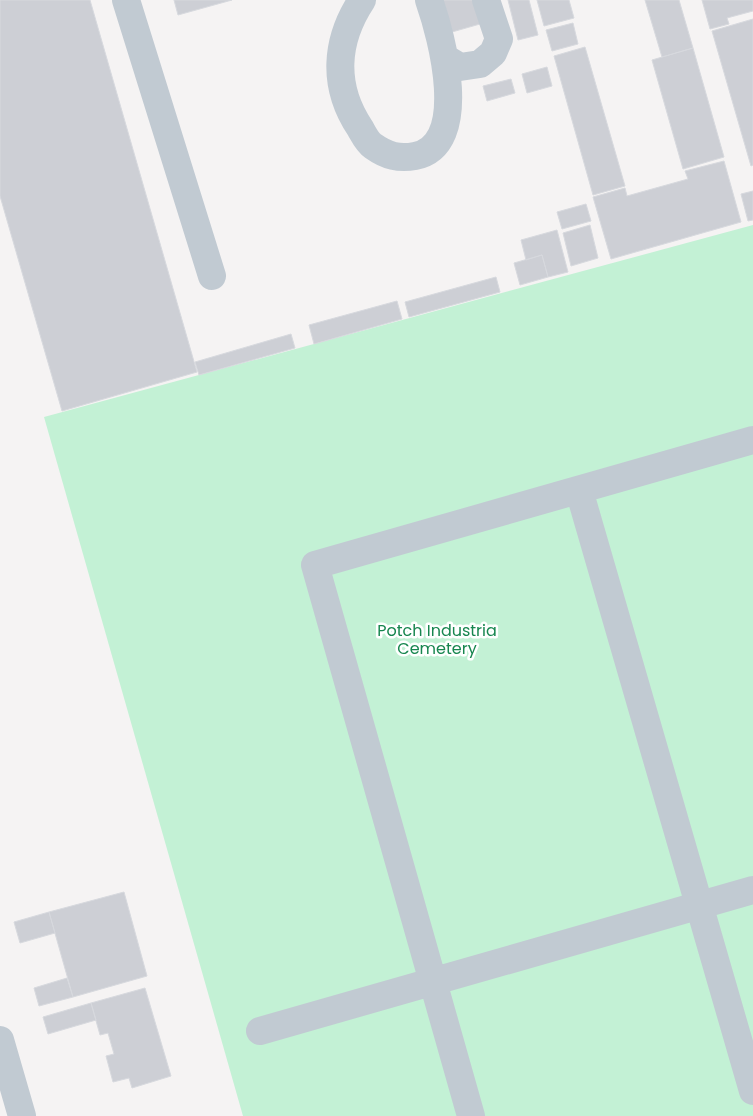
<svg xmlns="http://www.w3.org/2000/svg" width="753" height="1116" viewBox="0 0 753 1116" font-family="Poppins,sans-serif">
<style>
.green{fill:#c3f1d5}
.building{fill:#cdcfd5;stroke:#d7d9de}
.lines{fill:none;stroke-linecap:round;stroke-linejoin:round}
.minor{stroke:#c1cad2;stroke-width:28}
.labels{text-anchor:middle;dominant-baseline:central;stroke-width:5;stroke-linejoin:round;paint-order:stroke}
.park-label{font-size:16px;fill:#17864f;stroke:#fff}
</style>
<rect width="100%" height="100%" fill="#f5f3f3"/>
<path class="green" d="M753 225V1116H243L44 417Z"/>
<path class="building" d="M0 0H90L197 372 62 411 0 196Z
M174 0H232L178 15Z
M443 0H474L480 24 452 32Z
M508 0H529L538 35 518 40Z
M537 0H569L574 18 544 26Z
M645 0H679L693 48 662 57Z
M702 0H753V11L727 18 729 24 710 29Z
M753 19V165L751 166 712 31Z
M573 23 578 44 552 51 546 30Z
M585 47 625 186 593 195 554 56Z
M693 48 724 157 683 169 652 60Z
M547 67 552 86 527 93 522 74Z
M511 79 515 93 487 101 483 86Z
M724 161 741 222 611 259 593 197 625 188 627 196 688 179 685 171Z
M753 191V220L748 221 741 194Z
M586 204 591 221 562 229 557 212Z
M590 225 598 258 571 266 563 233Z
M557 230 568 272 548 277 542 255 526 260 521 240Z
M542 255 548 277 520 285 514 263Z
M496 277 500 292 409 317 405 302Z
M397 301 402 319 314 344 309 325Z
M291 334 295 348 199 375 195 362Z
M124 892 147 976 73 997 49 912Z
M49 912 55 933 20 943 14 922Z
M67 978 73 997 39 1006 34 988Z
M145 988 171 1076 132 1088 129 1078 113 1082 106 1056 114 1054 108 1033 100 1035 91 1003Z
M91 1003 96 1020 48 1034 43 1017Z"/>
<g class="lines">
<path class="minor" d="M126 0 212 276
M362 0C335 41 332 86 360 128 363 133 367 142 373 146 387 156 399 159 415 156 471 145 442 37 429 0
M445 58 460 67 480 64 493 53 499 39 486 0
M579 490 753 1091
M260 1031 753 890
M0 1040 22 1116
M471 1116 315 565 753 440"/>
</g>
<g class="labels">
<g class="park-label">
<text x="437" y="630">Potch Industria<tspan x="437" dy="18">Cemetery</tspan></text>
</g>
</g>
</svg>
